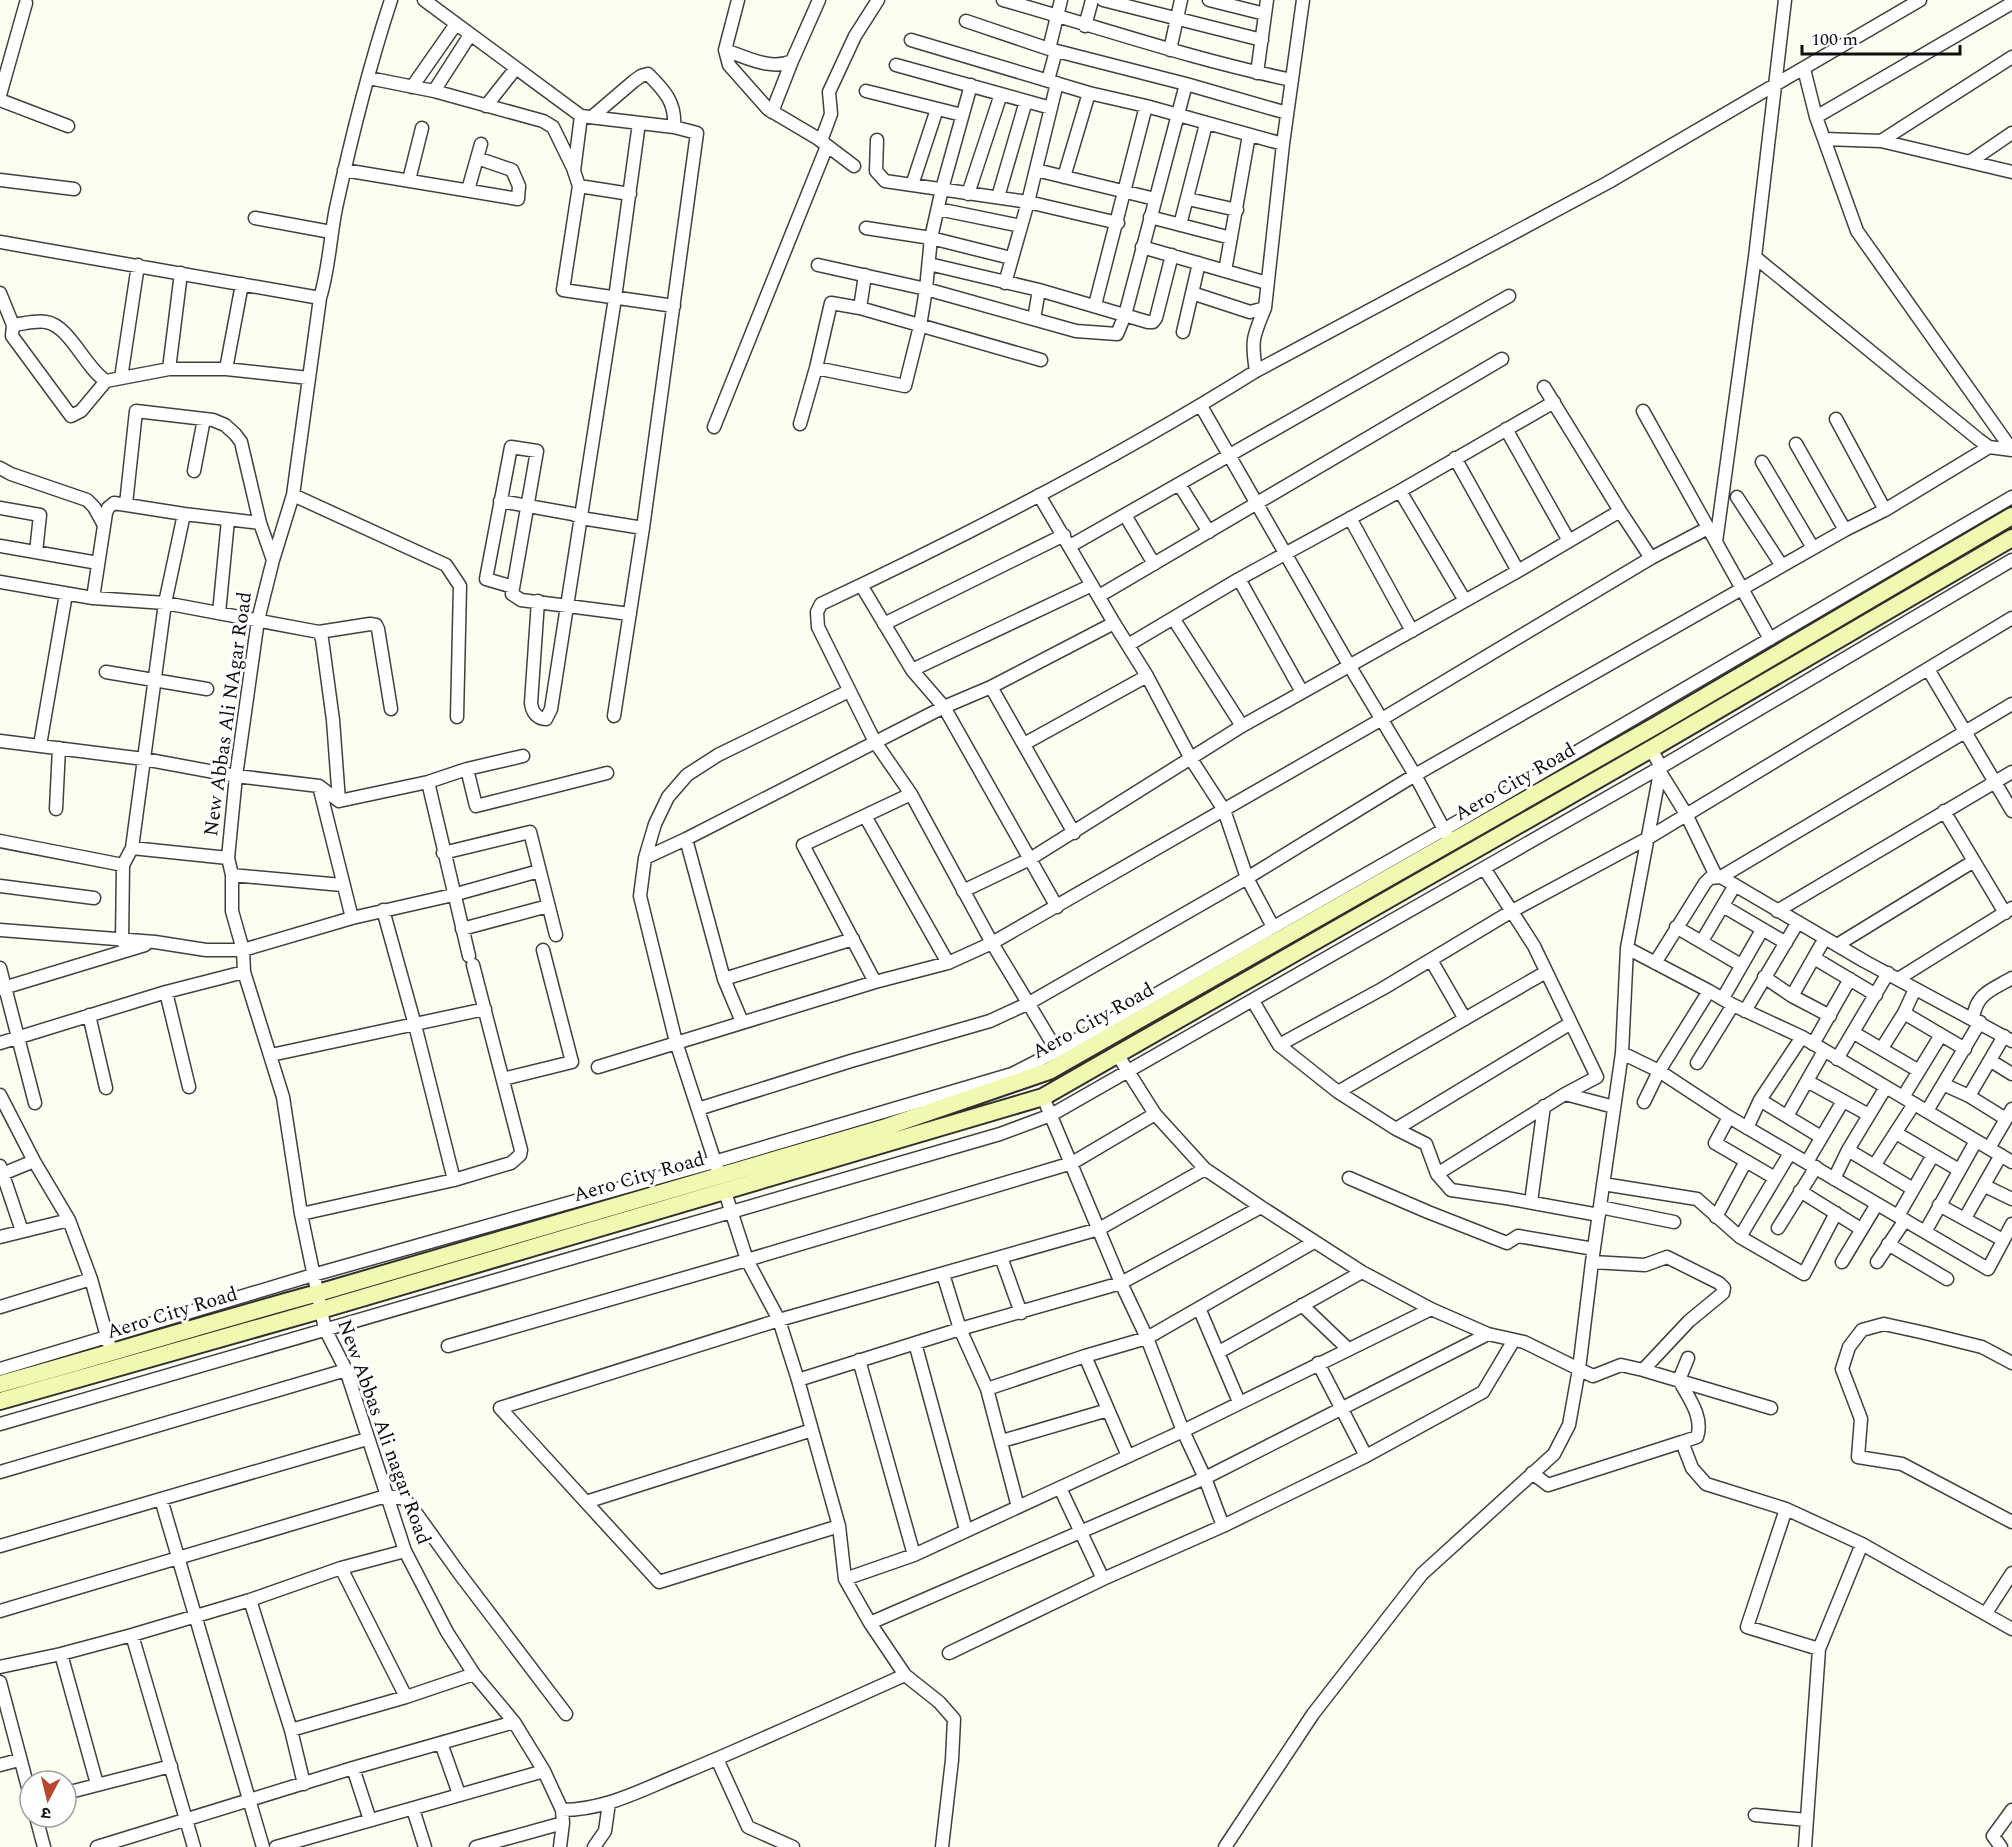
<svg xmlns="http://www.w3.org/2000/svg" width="2012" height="1847" viewBox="0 0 2012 1847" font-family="Spectral,'Noto Sans Devanagari',serif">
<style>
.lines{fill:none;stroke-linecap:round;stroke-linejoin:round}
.street-casing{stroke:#404040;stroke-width:15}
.secondary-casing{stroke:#2f2f2f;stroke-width:20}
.street{stroke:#fff;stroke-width:12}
.secondary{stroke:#f0f9af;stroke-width:16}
.labels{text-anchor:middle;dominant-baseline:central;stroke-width:6;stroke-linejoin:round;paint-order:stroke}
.street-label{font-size:20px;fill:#0d0d0d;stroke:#fff}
</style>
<rect width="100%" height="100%" fill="#fdfeef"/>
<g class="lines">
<g class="street-casing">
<path id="street" d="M391 0C369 67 351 139 336 208 330 238 329 269 320 298L293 495 273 560 258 620 236 776 228 858 232 875V911L243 950 244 972 283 1097 301 1214 325 1329 346 1370 405 1551 447 1632 474 1674 514 1722 544 1771 562 1810 563 1823 560 1847
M424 0 581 116 574 171 579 186 563 290 674 306
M738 0 725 50 729 65 768 109 817 138 854 166
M1003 0C1099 27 1194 60 1292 80
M1103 0 1262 40
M1209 0 1265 14
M966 21 1049 49 1186 84 1287 113
M1085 26 1092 0
M911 40 1089 93 1146 106 1283 144
M1049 49 1061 0
M725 50C746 57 771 71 792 61
M1170 50 1181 0
M896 65 1051 108
M1804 69 1816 117 1824 139 1881 141 2012 172
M1257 73 1267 0
M369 78 434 91 543 121 553 127 574 170
M1048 80 1056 51
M412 87 456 24
M434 91 470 35
M866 91 962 115
M0 95 26 3
M0 100 68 126
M486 106 516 68
M772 112 792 61 819 0
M581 116 674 127 697 133 643 528 614 716
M593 116 634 81 641 76 648 74C665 91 676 103 674 127
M1816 117 2012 3
M1824 139 1857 231 2012 450
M877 140 876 171 885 181 1028 202 1118 223
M821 141 831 114 829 92 855 36 878 0
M1881 141 2012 57
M1971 161 2012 133
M344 170 518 199 519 186 512 170 477 158
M1036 170 1155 199
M1064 177 1089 93
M0 180 74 189
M409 180 422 128
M912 185 937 109
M579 186 630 194
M468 190 481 144
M968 194 1001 94
M998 197 1026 101
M1188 199 1237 210
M938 209 1021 226
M1150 217 1231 238
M255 218 331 232
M1180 225 1206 124
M866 228 931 238 1011 258
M0 242 320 298
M1142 247 1267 283
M1755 257 1978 439 1989 447 2012 450
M929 264 1039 290 1148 322H1153L1156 318 1172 255
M818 265 926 289 1076 331 1117 334 1125 315 1186 84
M1225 271 1249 135
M1005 283 1028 202 1057 83
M0 293 13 325 12 336 71 416 81 411 106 381 169 369H226L309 378
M1192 293 1250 312 1265 308
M1095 305 1146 106
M860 308 865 275
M1034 319 1039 290
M13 325C23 324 36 320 46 322 69 325 86 369 106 381
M1183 332 1199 263
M816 368 905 386 920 326 926 289 931 238 942 189 971 85
M169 369 181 273
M226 369 242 284
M1256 371C1251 340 1253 337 1265 308L1283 144 1303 0
M121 378 138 265
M1544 387 1620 511 1651 558
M1201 406 1349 665 1415 775 1448 837
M1643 411 1770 639
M800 424 816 368 831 303 860 308 1041 360
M714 427 827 146
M1506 429 1569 541
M1796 444 1845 530
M1455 458 1518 571
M1762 462 1813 548
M0 468 11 474 87 500 94 507 104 525
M194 471 204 419
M1179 484 1209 532
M1400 491 1464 599
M293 495 446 565 460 586 457 717
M1039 495 1114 623 1147 676 1191 759 1224 810 1247 878 1273 927
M1737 497 1782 566
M500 501 573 514 581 518 643 528
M126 504 136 411 213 420 225 425 235 434 241 442 260 523 273 560
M0 508 40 515 36 552
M1885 510 1989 447
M1125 515 1154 564
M1350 518 1412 631
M1716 542 1755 257 1785 0
M0 546 98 563
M1070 546 1509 296
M1239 579 1302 692
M0 582 93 598 165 603 319 632 322 639 333 720 339 801
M861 585 912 670 944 707 1057 907
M513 587 486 579 511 447 537 451 512 594 521 600 630 614
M1099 596 1502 359
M93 598 106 513 108 508 114 503 184 514 260 523
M538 601 531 703C532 712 537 719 546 719L551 709 615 298 639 123
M219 613 228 520
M1173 618 1242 726
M884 624 1064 535
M319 632 370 624 376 625 378 629 391 709
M1128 645 1239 579 1400 491 1554 402
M1928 669 2012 811
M912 670 1092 585
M106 672 207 689
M991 687 1074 833
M0 741 144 759 236 776 319 786 339 801 428 782 467 769 523 756
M1024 744 1147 676
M40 745 66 594
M467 769 476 806 607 773
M1660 772 1686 814 1716 876
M428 782 469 956
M319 786 352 918
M56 809 59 748
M1944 811 2005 913
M865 816 948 963
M686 839 724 979 742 1022
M0 841 123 865
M132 848 228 858
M443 853 530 832 556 935
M645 858 655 824 668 797 687 775 718 755 849 691
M232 875 342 885
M1721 877 2012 704
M0 886 94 898
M963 891 1030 859 1242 726 1518 571 1620 511
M1723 906 1786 943
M383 910 415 1025 454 1180
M1777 911 2012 772
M1676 927 1741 965
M462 929 548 906
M0 930 155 942 206 950H243L352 918 453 895 539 871
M122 941 123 865 132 848 165 603 184 514
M1702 941 1735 885
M1837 945 1974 861
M1627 948 1709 991 1733 1005 1802 1037 2012 1162
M1814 958 1876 995
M1431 960 1465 1019
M1655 963 1705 883 1710 878 1721 877 1864 961 2012 1041
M0 968 35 1103
M1764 977 1792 996 1830 1016
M724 979 853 939
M1898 979 2012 908
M875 982 803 845 911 794
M0 989 145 945
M166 992 189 1087
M1792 996 1825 938
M1723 998 1762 930
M1253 1001 1279 1045 1338 1092 1396 1129 1426 1144 1437 1174 1451 1190 1506 1198 1599 1215
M1745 1011 1798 922
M1904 1013 1965 1049
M89 1015 106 1088
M1973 1019C1976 993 1992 990 2012 978
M1854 1033 1919 1071
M0 1043 166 992 244 972
M1813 1044 1850 979
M1279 1045 1382 989 1512 911 1648 838 2012 618
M1882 1048 1904 1013 1915 989
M1057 1051 992 943 911 794 875 742 818 627 817 612 821 604C970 534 1117 458 1256 371L1607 183 1920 0
M1622 1053 1659 1071 1729 1117 1988 1269 2012 1224
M1117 1054 1155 1114 1205 1169 1261 1207 1362 1272 1431 1309 1488 1334 1524 1342 1593 1376 1621 1365 1643 1370 1771 1408
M271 1055 485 1009
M1837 1059 1888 973
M1991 1061 2012 1074
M1697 1063 1733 1005
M598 1067 875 982 948 963 992 943 1382 719 1651 558 1708 528
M503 1079 572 1062 543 950
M1807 1081 1869 1115
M1945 1085 1969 1096 2006 1119
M1338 1092 1546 972
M1565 1094 1614 1107
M0 1095 34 1161 69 1220 91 1279 109 1344
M1969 1096 2004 1036
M1043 1097 1121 1283 1147 1338 1183 1431 1205 1478 1223 1526
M1903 1097 1941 1035
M1760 1100 1821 1137
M1644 1102 1659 1071 1709 991
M698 1109 851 1061 990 1021 1029 1003 1247 878 1415 775 1845 530 1885 510 1836 419
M1927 1111 1980 1022
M1787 1116 1824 1051
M1729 1117 1715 1143 1775 1178
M1747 1128 1760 1100 1802 1037
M1396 1129 1571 1023
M1896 1133 1959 1170
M1989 1148 2012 1109
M1848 1150 1913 1189
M1807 1162 1843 1101
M0 1166 22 1231
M1874 1166 1914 1104
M717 1168 676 1042 640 896 645 858 686 839 944 707 991 687 1114 623
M1437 1174 1565 1094 1597 1077 1534 946 1484 868
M0 1175 34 1161
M1349 1178 1428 1212 1507 1243 1518 1236 1594 1249
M1834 1179 1848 1150 1886 1087
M1603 1184 1697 1199 1740 1237 1804 1274 1836 1213
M1985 1186 2012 1199
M1800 1191 1861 1229
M725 1192 747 1260 779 1320 798 1380 839 1526 845 1579 870 1623 905 1675 939 1702 954 1719 952 1760 942 1847
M1531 1202 1544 1106
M1939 1205 2003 1240
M1600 1207 1674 1222
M301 1214 454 1180 511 1163 520 1155 521 1150 473 965
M1898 1216 1933 1155
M1716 1217 1746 1161
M1965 1218 2001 1155
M1778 1228 1816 1167
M1925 1232 1976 1141
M0 1237 69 1220
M1740 1237 1790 1153
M1888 1244 1947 1279
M1001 1257 1021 1313
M1592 1262 1645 1265 1667 1257 1719 1283 1724 1288 1723 1293 1689 1321 1643 1370
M1842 1262 1877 1204
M1877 1262 1905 1220
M943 1274 960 1329 987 1389 1018 1507
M1302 1305 1348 1349
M0 1307 91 1279
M1199 1308 1239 1402
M915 1343 966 1530
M448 1346 747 1260 1072 1163 1155 1114
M1219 1352 1362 1272
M1085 1356 1128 1456
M1688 1358 1679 1380C1688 1397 1704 1417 1697 1437L1682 1442 1692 1468 1706 1484 1786 1509 1862 1544 2012 1629
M859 1360 914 1555
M1318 1363 1366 1456
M2012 1363 1982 1347 1925 1333 1884 1324 1862 1330 1849 1347 1842 1369 1861 1419 1858 1457 1902 1464 2012 1522
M0 1369 313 1275 714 1162 1012 1074 1057 1051 1445 829 2012 497
M798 1380 960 1329 1121 1283 1261 1207
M987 1389 1085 1356 1147 1338 1314 1242
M0 1424 1000 1134 1051 1115 1661 767 2012 560
M1002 1441 1108 1410
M0 1472 346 1370
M1532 1473 1548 1485 1682 1442
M1060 1488 1103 1579
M161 1499 263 1847
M586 1502 812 1430
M1786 1509 1747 1627 1819 1649
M839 1526 659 1582 500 1408 779 1320 1099 1229 1205 1169
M0 1546 367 1439
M341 1568 406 1697
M845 1579 914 1555 1183 1431 1431 1309
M250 1600 291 1730 304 1784
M0 1611 386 1496 403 1498 411 1506 459 1573 566 1714
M1986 1613 2012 1573
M870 1623 1205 1478 1488 1334
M132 1635 194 1847
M949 1653 1103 1579 1223 1526 1366 1456 1483 1392 1514 1340
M61 1654 97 1784
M0 1667 61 1654 132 1635 250 1600 341 1568 405 1551
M0 1682 30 1795
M291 1730 406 1697 474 1674
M441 1743 459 1794
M717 1759 748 1827 793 1847
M0 1765 19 1760
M353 1768 370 1820
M66 1793 171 1766
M413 1809 425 1847
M562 1810C606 1810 643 1789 683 1773 758 1742 831 1708 905 1675
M1755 1815 1807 1820
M36 1817 44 1847
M97 1847 353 1768 514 1722
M276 1847 544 1771
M476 1847 563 1823
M594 1847 605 1831 609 1803
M1225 1847 1313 1714 1422 1574 1554 1454 1569 1425 1579 1369 1592 1262 1622 1053 1627 948 1661 767 1651 749
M1805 1847 1819 1649 1862 1544
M2001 1847 1993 1836 2012 1810"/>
</g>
<g class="secondary-casing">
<path id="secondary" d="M0 1384C106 1355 211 1322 318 1293L883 1128 1049 1071 1655 726 2012 516
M0 1401 321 1310 1043 1097 1651 749 2012 538"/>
</g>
<use href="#street" class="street"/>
<use href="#secondary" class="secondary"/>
</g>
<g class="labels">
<g class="street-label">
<text transform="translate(228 714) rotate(-82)">New Abbas Ali NAgar Road</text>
<text transform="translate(1515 782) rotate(-30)">Aero City Road</text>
<text transform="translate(1093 1021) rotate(-29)">Aero City Road</text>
<text transform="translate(639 1177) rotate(-16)">Aero City Road</text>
<text transform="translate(172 1313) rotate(-17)">Aero City Road</text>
<text transform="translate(384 1432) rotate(70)">New Abbas Ali nagar Road</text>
</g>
</g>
<g transform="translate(48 1799) rotate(187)"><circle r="28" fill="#ffffff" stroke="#9e9e9e" stroke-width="1.5"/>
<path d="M0-4.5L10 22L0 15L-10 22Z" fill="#b34730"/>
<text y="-9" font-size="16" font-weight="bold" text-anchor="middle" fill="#0d0d0d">उ</text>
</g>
<path d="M1802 45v9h158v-9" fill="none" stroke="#0d0d0d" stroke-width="3"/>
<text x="1811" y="45" font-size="18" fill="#0d0d0d" stroke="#ffffff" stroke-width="4.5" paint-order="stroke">100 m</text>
</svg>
